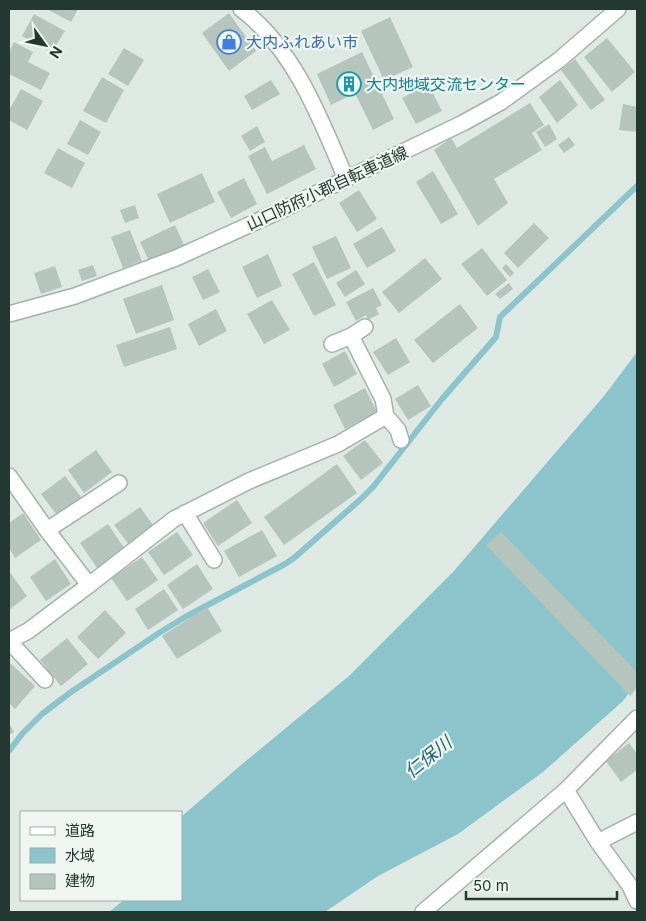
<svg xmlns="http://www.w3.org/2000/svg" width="646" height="921" viewBox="0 0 646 921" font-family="Inter,'Noto Sans JP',sans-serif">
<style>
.water{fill:#8bc4ca}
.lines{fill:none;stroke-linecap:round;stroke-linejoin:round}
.stream{stroke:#8bc4ca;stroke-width:6}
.building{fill:#b5c4bd}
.minor-casing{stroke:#a3b0ab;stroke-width:18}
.tertiary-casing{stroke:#a3b0ab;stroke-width:18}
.secondary-casing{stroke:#a0b4ab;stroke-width:18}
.minor{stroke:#fff;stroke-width:15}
.tertiary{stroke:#fff;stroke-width:15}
.secondary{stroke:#fff;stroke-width:15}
.labels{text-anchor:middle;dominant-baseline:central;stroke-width:4.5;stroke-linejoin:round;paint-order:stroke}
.shop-label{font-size:16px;fill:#366cbe;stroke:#eff6f2;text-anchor:start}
.culture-label{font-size:16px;fill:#0d838f;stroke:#eff6f2;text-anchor:start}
.street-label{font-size:16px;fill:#223831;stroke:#eff6f2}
.water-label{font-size:18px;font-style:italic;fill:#21666e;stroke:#eff6f2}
</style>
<rect width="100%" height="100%" fill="#dfe9e4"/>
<path class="water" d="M637 352V682L623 701 543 772 458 834 378 876 325 912H109L124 900H181V817L241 765 349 676 453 572 604 396Z"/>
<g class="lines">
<path class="stream" d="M9 751 22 734 42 714 71 692 159 633 185 617 285 564 294 558 361 499 373 487 442 399 496 337 500 317 637 186"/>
</g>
<path class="building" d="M47 9H78L71 22Z
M229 13 256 51 229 71 202 33Z
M34 14 65 31 52 52 22 36Z
M390 17 413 67 384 80 361 31Z
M607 38 635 72 612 92 584 57Z
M14 42 33 52 28 62 50 73 41 90 9 74V52Z
M124 48 144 60 128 86 108 74Z
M362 52 394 119 373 130 355 93 331 105 317 74Z
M575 59 605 100 591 110 561 70Z
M102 77 124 90 106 123 83 111Z
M271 80 280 94 252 110 244 96Z
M560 80 578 105 557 123 539 97Z
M428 84 442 111 416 124 402 98Z
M21 89 43 101 27 130 9 120V110Z
M530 103 544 125 532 133 542 150 494 179 508 203 478 226 434 150 451 138 457 148Z
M623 104 637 107V132L619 130Z
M80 120 101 132 88 155 67 144Z
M549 124 557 139 545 147 536 132Z
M257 126 265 142 250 151 241 136Z
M569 137 575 145 564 153 558 145Z
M304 145 316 169 267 194 248 156 265 147 272 161Z
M58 148 85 163 72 188 44 173Z
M433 171 458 214 441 224 416 182Z
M202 173 215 202 170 223 157 194Z
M244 178 257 204 231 218 217 192Z
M359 190 377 219 357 232 339 203Z
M135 205 139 218 125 223 120 210Z
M534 223 549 238 518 268 504 253Z
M175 225 184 245 149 261 140 242Z
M382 227 396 251 367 268 353 244Z
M130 230 142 261 123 268 111 237Z
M336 236 351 268 327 279 312 247Z
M482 248 507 280 487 296 461 264Z
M268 254 282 286 257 298 242 267Z
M425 258 442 279 399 313 382 292Z
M314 262 336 305 314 316 292 274Z
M506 264 514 273 510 277 502 268Z
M93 265 97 276 82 281 78 270Z
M55 266 62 287 41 294 34 273Z
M208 269 220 292 203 300 192 277Z
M356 270 365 284 345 297 336 283Z
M509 283 513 289 500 299 495 294Z
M162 285 174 320 136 334 123 299Z
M373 288 382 305 376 308 379 314 368 320 366 315 356 321 346 302Z
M272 300 290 330 264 344 247 314Z
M460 304 478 328 433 363 414 340Z
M216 309 227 331 199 346 188 324Z
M170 327 177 349 124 367 116 345Z
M396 338 410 362 388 375 373 352Z
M345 351 357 374 334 387 322 364Z
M418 385 431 406 408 420 395 399Z
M365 388 377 412 345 429 333 405Z
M365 440 383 463 361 480 343 456Z
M96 450 112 472 84 493 68 470Z
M337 464 357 493 284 545 264 517Z
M65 476 81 497 57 515 41 494Z
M237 500 252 523 218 546 203 523Z
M140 507 155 528 130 546 114 525Z
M23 513 41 540 15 558 9 548V523Z
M108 524 125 549 97 568 80 543Z
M262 530 277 556 239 577 224 551Z
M177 532 193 555 164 575 148 552Z
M501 532 637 672V688L630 696 486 545Z
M142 557 158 580 127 601 111 578Z
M55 559 71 584 46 601 30 577Z
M197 564 213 589 183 609 167 585Z
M9 571 27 596 9 610Z
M164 589 178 610 148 630 135 609Z
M207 607 222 631 177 659 162 636Z
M105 610 126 633 98 659 77 637Z
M67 638 88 664 61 686 40 660Z
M10 663 35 686 15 709 9 703V664Z
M9 723 14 732 9 735Z
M629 743 637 754V770L621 782 606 761Z"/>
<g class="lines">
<g class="minor-casing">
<path id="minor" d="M351 336 365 327
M386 416 398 430 401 440
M185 513 214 560
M47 530 119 483
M89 585 174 519 249 481 338 444 386 416 383 399 351 336 332 344
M9 641 45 680
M566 790 598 842 630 886 637 901
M598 842 637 822
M423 912 566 790 637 718"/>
</g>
<g class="tertiary-casing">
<path id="tertiary" d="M241 9C294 48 321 120 346 179"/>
</g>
<g class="secondary-casing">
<path id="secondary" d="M9 314 75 296 176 258 282 210 346 179 463 123 501 102 559 60 618 9
M9 476 47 530 89 585 28 631 9 641"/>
</g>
<use href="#minor" class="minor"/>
<use href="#tertiary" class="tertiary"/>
<use href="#secondary" class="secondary"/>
</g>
<defs>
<g id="shop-ring" transform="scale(1.25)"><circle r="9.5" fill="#eff6f2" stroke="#3f7fe0" stroke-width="1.5"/><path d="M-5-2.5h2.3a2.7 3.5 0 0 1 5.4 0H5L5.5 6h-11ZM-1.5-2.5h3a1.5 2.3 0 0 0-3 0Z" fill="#3f7fe0"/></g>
<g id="building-ring" transform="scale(1.25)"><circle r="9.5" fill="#eff6f2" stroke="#0f9aa8" stroke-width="1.5"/><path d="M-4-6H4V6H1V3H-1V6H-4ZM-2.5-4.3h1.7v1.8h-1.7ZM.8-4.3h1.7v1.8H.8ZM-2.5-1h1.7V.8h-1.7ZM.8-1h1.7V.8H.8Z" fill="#0f9aa8"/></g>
</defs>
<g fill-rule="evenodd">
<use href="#shop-ring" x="229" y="42"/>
<use href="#building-ring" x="349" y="84"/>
</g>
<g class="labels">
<g class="shop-label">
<text x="246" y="42">大内ふれあい市</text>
</g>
<g class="culture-label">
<text x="366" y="84">大内地域交流センター</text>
</g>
<g class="street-label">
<text transform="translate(327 188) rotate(-25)">山口防府小郡自転車道線</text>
</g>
<g class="water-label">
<text transform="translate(428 757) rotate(-39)">仁保川</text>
</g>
</g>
<rect width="646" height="921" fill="none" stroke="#223831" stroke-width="20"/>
<rect x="20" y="811" width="162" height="90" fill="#eff6f2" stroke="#9daaa5"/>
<rect x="30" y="827" width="25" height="8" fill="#ffffff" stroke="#9daaa5"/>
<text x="65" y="836" font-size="15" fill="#223831">道路</text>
<rect x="30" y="848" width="25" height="15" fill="#8bc4ca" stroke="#9daaa5"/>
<text x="65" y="861" font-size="15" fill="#223831">水域</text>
<rect x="30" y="874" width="25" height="15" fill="#b5c4bd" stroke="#9daaa5"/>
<text x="65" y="886" font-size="15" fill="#223831">建物</text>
<g transform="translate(45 45) rotate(123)" stroke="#eff6f2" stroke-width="4" paint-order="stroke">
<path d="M0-4L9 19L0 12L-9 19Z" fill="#223831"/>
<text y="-8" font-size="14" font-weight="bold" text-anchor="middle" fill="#223831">N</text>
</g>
<path d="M466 891v8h151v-8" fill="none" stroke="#223831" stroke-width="2.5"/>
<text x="473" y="891" font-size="15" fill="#223831" stroke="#eff6f2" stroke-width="4" paint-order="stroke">50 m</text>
</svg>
